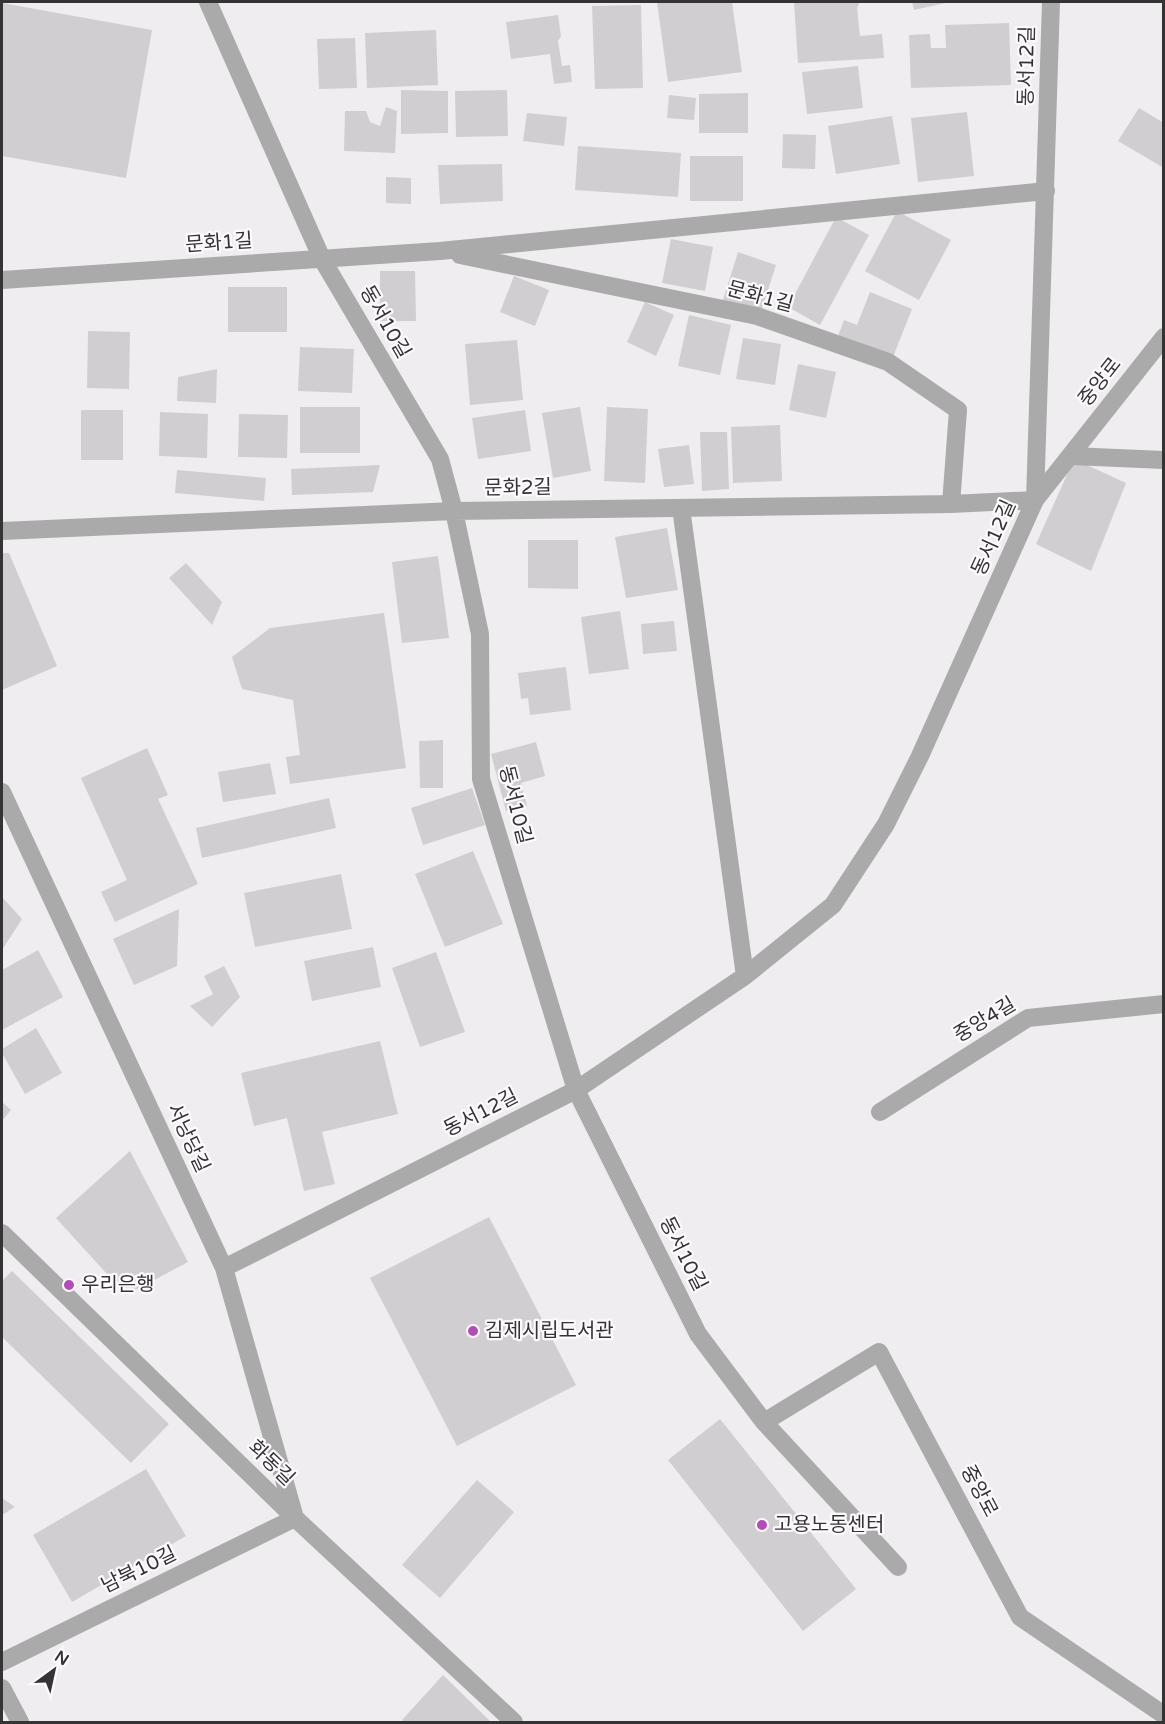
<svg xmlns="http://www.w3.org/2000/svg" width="1165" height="1724" viewBox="0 0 1165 1724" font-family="'Varela Round','Noto Sans KR',sans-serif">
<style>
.building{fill:#d1ced1}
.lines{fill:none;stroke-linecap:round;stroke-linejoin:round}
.minor{stroke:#abaaab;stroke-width:18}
.poi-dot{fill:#b14eb5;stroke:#fdfafd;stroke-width:2}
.labels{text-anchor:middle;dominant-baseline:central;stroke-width:4.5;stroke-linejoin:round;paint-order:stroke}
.street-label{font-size:20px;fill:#353435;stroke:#fdfafd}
.poi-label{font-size:20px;fill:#353435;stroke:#fdfafd;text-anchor:start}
</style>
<rect width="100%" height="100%" fill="#f0edf0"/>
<path class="building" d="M657 2H732L742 72 668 82Z
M794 2H860L857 8 860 36 882 34 884 58 798 63Z
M912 2H950L914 10Z
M2 3 152 30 126 178 2 156Z
M641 5 643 88 595 89 592 6Z
M558 15 561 36 558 41 562 66 570 65 572 82 554 84 550 54 511 59 506 22Z
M1009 23 1011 85 911 88 909 35 930 34 931 48H946L945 25Z
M436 30 438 85 367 88 365 33Z
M355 38 357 88 319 89 317 39Z
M858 66 863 108 807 114 802 72Z
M401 90 448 91V133L401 134Z
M507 90 508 136 456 137 455 91Z
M748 93V133H699V94Z
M669 95 696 98 694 120 667 118Z
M386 107 397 111 395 153 344 151 345 111H366L370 122 380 126Z
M1139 108 1164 123V168L1118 141Z
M967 112 974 176 918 182 911 118Z
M527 113 567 117 564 146 523 141Z
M892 116 900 164 836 174 828 126Z
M783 134 816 135 815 169 782 168Z
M578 146 681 153 678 197 575 190Z
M690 156H743V201H690Z
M502 164 503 201 440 204 438 165Z
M386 177 411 178V204L386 203Z
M897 211 951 240 919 300 865 271Z
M836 217 869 235 820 325 788 307Z
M671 239 713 247 705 291 662 283Z
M738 252 776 265 761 312 723 300Z
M380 271H415L416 321H380Z
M514 276 549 290 535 326 500 312Z
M228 287H287V332H228Z
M870 292 912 309 893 357 838 336 844 320 857 325Z
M645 302 674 315 656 356 627 342Z
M689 315 731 325 720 375 678 366Z
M88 331 130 332 129 389 87 388Z
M743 338 781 344 775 385 736 379Z
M517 340 523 400 470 405 465 344Z
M300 347 354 349 352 393 298 391Z
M798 364 836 372 826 418 789 410Z
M217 369 216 403 177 401 178 377Z
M300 407H360V453H300Z
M580 407 591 471 553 478 542 413Z
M607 407 648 409 645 483 604 481Z
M81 410H123V460H81Z
M525 410 531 451 478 459 472 418Z
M160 412 208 414 207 458 159 456Z
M239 414 288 415 287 458 238 457Z
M780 425 782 481 733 483 731 427Z
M700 432H727L729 489 702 491Z
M689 445 694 484 664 487 658 449Z
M1074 459 1126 483 1091 571 1036 544Z
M380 465 373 492 292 495 291 469Z
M177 470 266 478 264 501 175 493Z
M667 528 678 590 626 598 615 537Z
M528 540H578V589L528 588Z
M2 553H9L57 666 2 690Z
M438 556 449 638 402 643 392 562Z
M186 563 222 602 212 625 169 578Z
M620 611 629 669 589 674 581 617Z
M384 613 406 768 290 784 286 757 300 755 293 700 242 689 232 657 270 628Z
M674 621 677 651 643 654 641 624Z
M566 667 571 710 530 715 528 698 521 699 518 673Z
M443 740V788H420L419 741Z
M536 742 545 776 521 783 527 806 506 811 491 754Z
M147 748 168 795 158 799 198 884 115 922 101 892 127 880 81 778Z
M270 763 276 794 223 802 218 772Z
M472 788 485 825 423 845 411 808Z
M329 798 336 828 202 858 196 828Z
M473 851 503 924 445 947 415 874Z
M341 874 352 929 255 947 244 893Z
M2 897 22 919 2 950Z
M179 909 177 966 134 985 113 939Z
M373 947 381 987 312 1001 304 961Z
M38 950 63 997 2 1030V970Z
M436 952 465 1032 420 1047 392 968Z
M224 966 240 997 212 1027 190 1006 213 994 204 976Z
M36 1028 62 1073 25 1094 2 1053V1049Z
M380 1041 398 1114 322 1132 335 1184 304 1191 287 1118 254 1126 241 1073Z
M2 1102 11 1110 2 1121Z
M130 1151 188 1262 126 1295 56 1218Z
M489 1217 576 1385 457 1446 370 1278Z
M12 1271 169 1424 131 1463 2 1337V1281Z
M720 1419 856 1589 803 1631 668 1460Z
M146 1469 186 1536 72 1602 33 1535Z
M477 1480 514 1512 440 1598 402 1565Z
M2 1498 15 1507 2 1515Z
M443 1675 491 1722H405L402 1720Z"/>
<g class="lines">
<path class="minor" d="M208 2 322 259 440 459 454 511 480 634 481 779 576 1090 698 1334 764 1422 898 1567
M460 255 757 316 888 362 958 410 951 504
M2 280 440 251 1046 191
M1071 456 1164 460
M1035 500 1164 337
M681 508 745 976
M2 531 454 511 951 504 1035 500
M2 792 224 1268 295 1518
M880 1112 1028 1018 1164 1004
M2 1233 295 1518 514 1722
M224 1268 576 1090 745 976 833 905 886 824 920 756 1035 500 1051 2
M764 1422 879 1352 1020 1617 1164 1715
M2 1662 295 1518
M2 1688 20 1722"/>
</g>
<g class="poi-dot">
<circle cx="69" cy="1285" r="6"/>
<circle cx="473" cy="1331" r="6"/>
<circle cx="762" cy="1525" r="6"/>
</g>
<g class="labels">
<g class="street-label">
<text transform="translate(1027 66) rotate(-89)">동서12길</text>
<text transform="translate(219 243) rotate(-4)">문화1길</text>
<text transform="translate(760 297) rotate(15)">문화1길</text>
<text transform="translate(385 322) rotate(60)">동서10길</text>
<text transform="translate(1100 382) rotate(-52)">중앙로</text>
<text transform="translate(518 488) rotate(-1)">문화2길</text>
<text transform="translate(994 538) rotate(-66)">동서12길</text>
<text transform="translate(515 805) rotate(76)">동서10길</text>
<text transform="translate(985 1020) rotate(-31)">중앙4길</text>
<text transform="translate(481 1113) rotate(-27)">동서12길</text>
<text transform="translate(188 1138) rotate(65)">서낭당길</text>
<text transform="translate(683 1254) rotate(63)">동서10길</text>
<text transform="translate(271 1463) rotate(44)">화동길</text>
<text transform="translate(979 1491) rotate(62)">중앙로</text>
<text transform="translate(139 1570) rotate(-26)">남북10길</text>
</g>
<g class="poi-label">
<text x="81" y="1285">우리은행</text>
<text x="485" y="1331">김제시립도서관</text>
<text x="774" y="1525">고용노동센터</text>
</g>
</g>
<rect width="1165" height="1724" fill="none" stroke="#353435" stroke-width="6"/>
<g transform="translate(54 1670) rotate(33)" stroke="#fdfafd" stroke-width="4.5" paint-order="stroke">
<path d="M0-4.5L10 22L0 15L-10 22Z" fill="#353435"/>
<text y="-9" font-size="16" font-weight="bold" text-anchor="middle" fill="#353435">N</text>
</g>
</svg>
